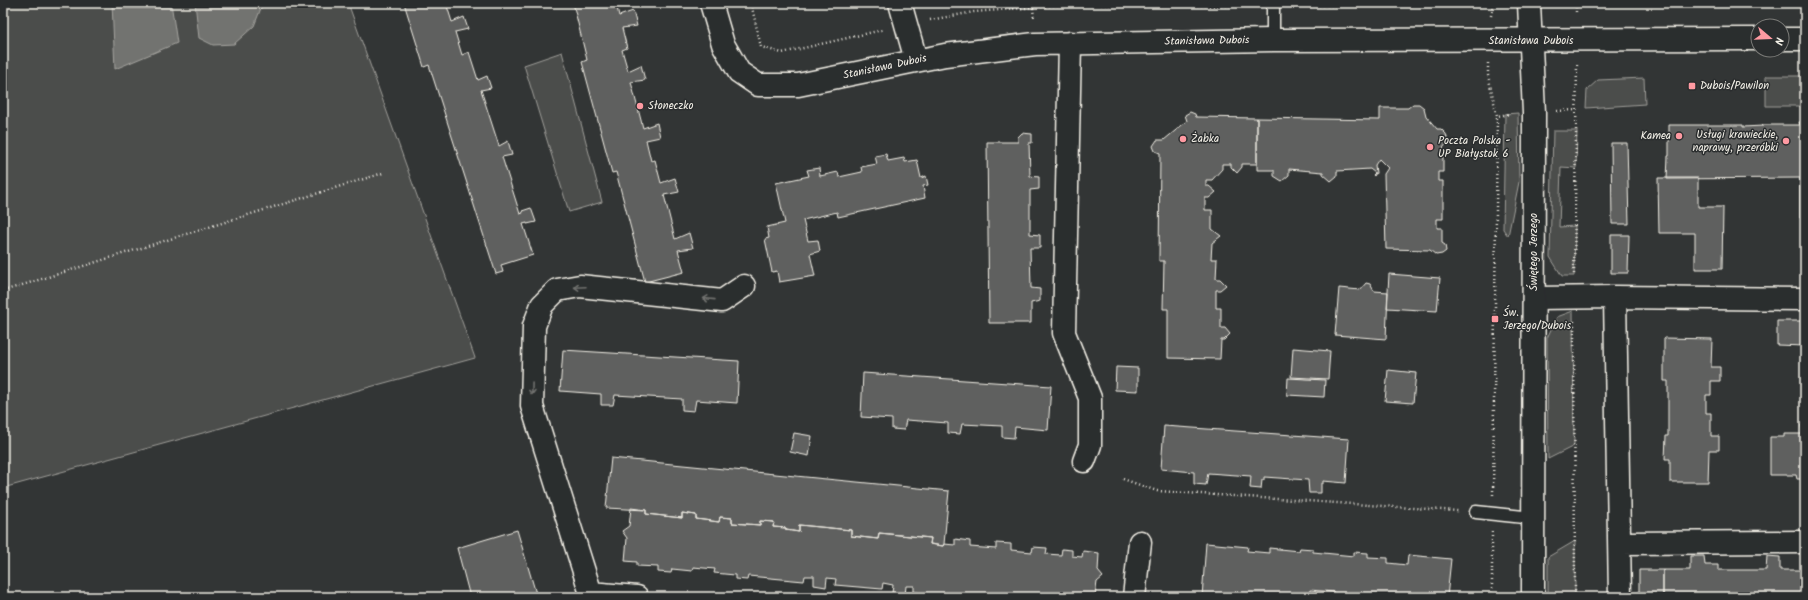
<svg xmlns="http://www.w3.org/2000/svg" width="1808" height="600" viewBox="0 0 1808 600" font-family="Kalam,sans-serif">
<style>
.green{fill:#4b4d4c;stroke:#a09f9a}
.water{fill:#727370;stroke:#a6a5a0}
.building{fill:#5f605f;stroke:#f4f1e8}
.lines{fill:none;stroke-linecap:round;stroke-linejoin:round}
.service-casing{stroke:#f4f1e8;stroke-width:15}
.minor-casing{stroke:#f4f1e8;stroke-width:25}
.tertiary-casing{stroke:#f4f1e8;stroke-width:25}
.path{stroke:#f4f1e8;stroke-width:2.5;stroke-dasharray:1 3;stroke-linecap:butt}
.service{stroke:#2a2d2e;stroke-width:12}
.minor{stroke:#2a2d2e;stroke-width:22}
.tertiary{stroke:#2a2d2e;stroke-width:22}
.oneway{stroke:#71726f}
.poi-dot{fill:#ff9aa2;stroke:#2a2d2e;stroke-width:1.5}
.labels{text-anchor:middle;dominant-baseline:central;stroke-width:3;stroke-linejoin:round;paint-order:stroke}
.street-label{font-size:11px;fill:#f4f1e8;stroke:#2a2d2e}
.poi-label{font-size:11px;fill:#f4f1e8;stroke:#2a2d2e;text-anchor:start}
</style>
<rect width="100%" height="100%" fill="#323535"/>
<filter id="ink" filterUnits="userSpaceOnUse"><feTurbulence type="fractalNoise" baseFrequency=".025" numOctaves="2"/><feDisplacementMap in="SourceGraphic" scale="8" xChannelSelector="R" yChannelSelector="G"/><feConvolveMatrix kernelMatrix="1 2 1 2 8 2 1 2 1" color-interpolation-filters="sRGB"/></filter>
<g filter="url(#ink)">
<path class="green" d="M3 3H348L475 358 3 488Z
M562 52 602 202 569 212 524 65Z
M1766 76H1805V106H1766Z
M1644 78 1645 104 1586 108 1587 90 1598 80Z
M1518 113 1519 182 1508 236 1503 229 1505 114Z
M1553 131H1577L1576 168 1561 167 1559 227 1575 226 1574 276H1562L1550 257Z
M1573 311 1574 446 1548 459 1547 338 1557 317Z
M1575 541V597H1548V557Z"/>
<path class="water" d="M112 3H171L177 43 115 69Z
M195 3H263L254 26 234 44 213 45 199 38Z"/>
<path class="building" d="M404 3H446L452 22 464 17 468 29 455 32 462 55 469 52 478 80 487 76 491 88 481 90 499 146 508 141 512 155 502 157 520 214 523 213 522 211 531 208 536 222 527 224V223L523 224 533 255 501 265 503 272 496 274 429 65 424 67Z
M573 3H616L619 16 633 11 637 26 622 28 627 48 622 50 628 71 641 65 645 80 631 82 643 128 657 123 660 137 646 140 651 161 655 160 661 183 675 178 679 192 664 195 675 239 689 233 693 248 678 250 684 272 645 282 616 172 612 173 582 62 587 60Z
M1413 104H1419L1424 108 1426 116 1437 129H1441L1446 134 1448 142 1443 148V172H1438V181H1443V219H1437V228H1442V243L1445 245 1446 251 1442 254 1436 255 1430 250 1386 249 1384 174 1388 168 1379 159 1375 165 1376 173 1374 176 1373 175 1375 173 1370 169 1337 171V176L1331 181 1323 174V172L1289 169V175L1282 181 1274 176V170H1257V118L1380 120V108H1408Z
M1190 112 1195 114 1196 117 1257 118V164H1242V167L1237 173 1231 167V164H1222V169L1212 180H1206V186H1209L1216 192 1209 198H1205V210H1212V229L1221 236 1212 243 1211 259H1217L1216 279H1220L1226 285 1220 290H1216V308H1221V328H1225L1230 334 1224 340H1221L1220 359 1168 358V309H1163L1164 261H1159L1160 153 1155 151 1153 146 1157 140H1164L1187 121 1185 115Z
M1799 122H1805V218H1800V178L1667 179 1668 156H1669V125H1743V127L1763 126 1762 125H1800Z
M1022 133 1032 134V143H1029L1030 176 1039 177V189L1030 190V234L1040 235V248H1030L1031 288 1040 289V301L1031 303V323H989L987 142H1018V137Z
M1611 143H1627L1629 224H1612Z
M886 154 888 161 904 158 905 162 917 160 921 178 926 176 928 185 923 186 925 198 838 217 837 212 803 220 808 241 818 240 820 251 810 254 815 276 779 282 777 271 772 272 765 239 769 238 767 227 785 223 776 183 809 176 807 170 819 168 820 176 838 172 839 177 862 172 861 167 877 164 875 156Z
M1658 178H1698V207H1723L1722 269H1695V233H1659Z
M1611 235H1629L1628 273H1611Z
M1389 274 1440 278 1437 311 1387 308Z
M1366 283 1370 284 1374 291 1388 292 1386 339 1335 335 1339 288 1360 290Z
M1777 321H1805V346L1777 345Z
M1664 338 1712 339 1711 367H1720V381H1711V395H1706V413H1711V436H1719V450H1709L1708 482H1670V459H1665L1666 436H1668V381H1664Z
M1293 348 1330 351 1328 379 1291 377Z
M563 350 739 361 737 403 696 400 694 411 682 410V399L615 395 613 405H601V394L560 391Z
M1116 367 1138 368V391L1115 390Z
M1388 370 1416 373 1413 403 1385 401Z
M863 373 1051 386 1048 430 1015 427 1014 438 1002 437V426L962 424 960 434 948 433V423L906 420 904 430 892 429V419L861 417Z
M1288 378 1325 380 1324 397 1287 395Z
M1801 425H1805V479H1797L1796 475H1770V437H1784V434H1802Z
M1164 426 1349 439 1346 483 1323 481V484H1321V493H1309L1308 480 1264 477V480H1262L1261 489 1250 488 1251 476 1208 473 1206 485 1194 484V472L1161 469Z
M794 433 812 436 809 456 790 452Z
M611 458 949 491 944 544 943 546 930 544 931 538 879 533 878 539 851 536V530L799 525V532L786 530V528L773 527 774 522 760 521V525L732 523V518L720 517 719 522 696 519V515L682 513V518L646 514V510L606 508Z
M631 508 646 510V514L682 518V513L696 515V519L719 522 720 517 732 518V523L760 525V521L774 522 773 527 786 528V530L799 532V525L851 530V536L878 539 879 533 931 538 930 544 943 546 944 544 955 545V539L970 541V547L996 549V543L1011 544V550L1032 552 1033 547 1047 548 1046 554 1061 555 1062 549 1072 550V556L1082 557 1083 551 1099 553 1098 571 1103 577 1097 582 1095 597H963L914 592V586H906L905 595 892 593 893 585 883 583 882 589 835 585 836 579 827 578 826 587 814 585V576H805L804 581 748 576 747 580 735 579V575L714 573 715 569 693 567 692 571 672 569 671 573 658 572V567L637 566V562L625 561 627 538 622 531 629 526Z
M517 530 537 597H470L457 548Z
M1206 543 1248 547 1247 551 1269 553V548L1299 551 1300 548 1313 549V552L1354 556V552L1368 553V557L1388 558V563L1407 565 1408 555 1451 559 1447 597H1333L1334 592 1310 590 1309 597H1202Z
M1690 556H1704L1705 565H1718V570H1766L1767 556 1780 557V570H1805V597H1663V570H1690Z
M1639 570H1663V597H1639Z"/>
<g class="lines">
<g class="service-casing">
<path id="service" d="M1273 3V40
M1476 512 1534 518"/>
</g>
<g class="minor-casing">
<path id="minor" d="M711 3 723 44 739 72 758 85H798L945 55 1035 44 1273 40 1758 39
M900 3 916 60
M1782 39H1805
M1070 43 1064 333 1090 398V445L1084 461
M1615 297 1805 299
M1535 298 1615 297 1620 597
M1620 543 1805 542
M590 593 637 597
M592 597 532 406 534 326 542 305 557 290 580 286 722 301 744 286
M1134 597 1140 542"/>
</g>
<g class="tertiary-casing">
<path id="tertiary" d="M1529 3 1534 113 1533 597"/>
</g>
<path class="path" d="M751 3 761 47 782 53 882 30
M1013 3V9
M1576 3V14
M1291 6 1473 5 1477 3
M1033 8 1034 19
M1491 16 1493 3
M930 20 974 12 1074 4 1254 6
M1488 63V75L1497 116 1510 114
M1557 111 1576 110
M1574 274 1577 63
M3 291 383 173
M1574 321 1575 597
M1123 479 1157 491 1458 511
M1493 495 1497 116
M1492 597V532"/>
<use href="#service" class="service"/>
<use href="#minor" class="minor"/>
<use href="#tertiary" class="tertiary"/>
</g>
<defs><path id="oneway-shaft" d="M-6 0H5M1.5-3L5.5 0L1.5 3" fill="none" stroke-width="1.6" stroke-linecap="round" stroke-linejoin="round"/></defs>
<g class="oneway">
<use href="#oneway-shaft" transform="translate(580 287) rotate(177)"/>
<use href="#oneway-shaft" transform="translate(709 299) rotate(-174)"/>
<use href="#oneway-shaft" transform="translate(532 389) rotate(91)"/>
</g>
</g>
<g class="poi-dot">
<rect x="1688" y="82" width="8" height="8" rx="2"/>
<circle cx="640" cy="106" r="4"/>
<circle cx="1679" cy="136" r="4"/>
<circle cx="1183" cy="139" r="4"/>
<circle cx="1786" cy="141" r="4"/>
<circle cx="1430" cy="147" r="4"/>
<rect x="1491" y="315" width="8" height="8" rx="2"/>
</g>
<g class="labels">
<g class="street-label">
<text transform="translate(1207 41) rotate(-1)">Stanisława Dubois</text>
<text x="1531" y="41">Stanisława Dubois</text>
<text transform="translate(885 67) rotate(-12)">Stanisława Dubois</text>
<text transform="translate(1534 252) rotate(-90)">Świętego Jerzego</text>
</g>
<g class="poi-label">
<text x="1700" y="86">Dubois/Pawilon</text>
<text x="648" y="106">Słoneczko</text>
<text x="1778" y="135" text-anchor="end">Usługi krawieckie,<tspan x="1778" dy="13">naprawy, przeróbki</tspan></text>
<text x="1671" y="136" text-anchor="end">Kamea</text>
<text x="1191" y="139">Żabka</text>
<text x="1438" y="141">Poczta Polska -<tspan x="1438" dy="13">UP Białystok 6</tspan></text>
<text x="1503" y="313">Św.<tspan x="1503" dy="13">Jerzego/Dubois</tspan></text>
</g>
</g>
<rect width="1808" height="600" fill="none" stroke="#2a2d2e" stroke-width="16"/>
<rect x="8" y="8" width="1792" height="584" fill="none" stroke="#f4f1e8" stroke-width="1.5" filter="url(#ink)"/>
<g transform="translate(1770 38) rotate(109)"><circle r="19" fill="#2a2d2e" stroke="#7b7b78"/>
<path d="M0-3L7 15L0 10L-7 15Z" fill="#ff9aa2"/>
<text y="-6" font-size="11" font-weight="bold" text-anchor="middle" fill="#f4f1e8">N</text>
</g>
</svg>
